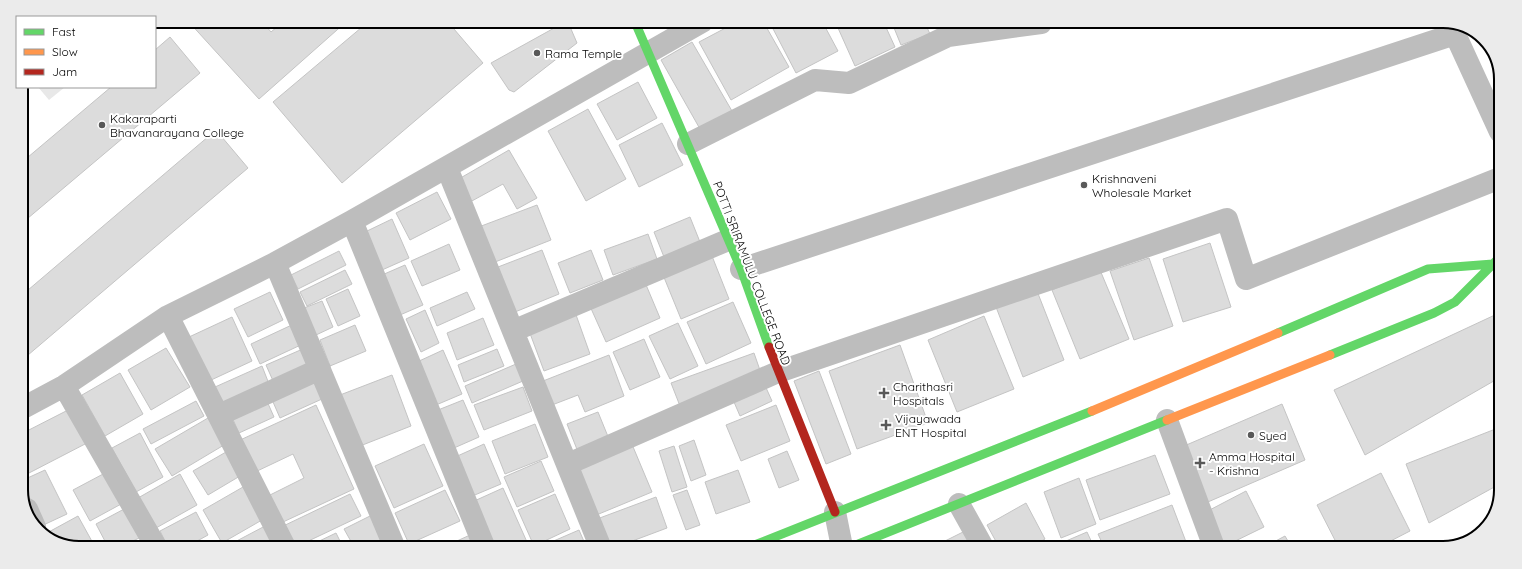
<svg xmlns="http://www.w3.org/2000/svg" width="1522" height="569" viewBox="0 0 1522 569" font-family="Quicksand,sans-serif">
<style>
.green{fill:#e8e8e8}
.building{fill:#dcdcdc;stroke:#c4c4c4}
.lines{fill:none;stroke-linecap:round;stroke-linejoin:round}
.street{stroke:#bdbdbd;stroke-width:22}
.fast{stroke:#63d668;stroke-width:9}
.slow{stroke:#ff974d;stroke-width:9}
.jam{stroke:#b3261e;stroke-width:9}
.poi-dot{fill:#595959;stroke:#fff;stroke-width:1.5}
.labels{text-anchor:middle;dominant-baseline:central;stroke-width:4;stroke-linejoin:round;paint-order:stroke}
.poi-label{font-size:12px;fill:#000;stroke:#fff;text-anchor:start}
.street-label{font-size:12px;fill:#000;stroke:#fff}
.rim{fill:none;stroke:#000;stroke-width:2}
</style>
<rect width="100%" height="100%" fill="#fff"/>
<path class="green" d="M38 87H65L49 100Z"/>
<path class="building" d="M188 21H262L271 32 284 21 346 22 259 99Z
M368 22H448L483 63 342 183 273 102Z
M565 22H568L577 43 514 92 509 90 491 63Z
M735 23H764L789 67 731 100 699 42Z
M770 23H823L838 51 796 73Z
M851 23H884L895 47 855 66 838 28Z
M892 23H925L930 34 901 45Z
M170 37 200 73 21 224V163L111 87H155V50Z
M692 42 732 111 700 129 661 60Z
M1486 42 1489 44 1501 75V85Z
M638 82 657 118 617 140 597 104Z
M588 109 626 179 586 201 548 131Z
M662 123 683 165 639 187 619 145Z
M216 130 248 168 21 361V296Z
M509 150 537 198 517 209 503 184 470 202 457 180Z
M437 192 451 219 410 240 396 213Z
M537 205 551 240 490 264 476 228Z
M690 217 700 242 664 257 654 232Z
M392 219 409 258 382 270 365 232Z
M648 234 657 259 613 275 604 250Z
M1210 243 1231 307 1183 322 1163 259Z
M449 244 460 270 422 286 411 261Z
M542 250 559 294 515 312 498 267Z
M591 250 603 280 570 293 558 263Z
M339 251 346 265 298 289 291 275Z
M710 251 729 299 681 319 661 270Z
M1149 258 1173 326 1134 340 1110 271Z
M405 265 423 305 400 315 382 275Z
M345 270 352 284 307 306 300 292Z
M1100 270 1129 339 1080 359 1052 290Z
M644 280 660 318 606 342 589 304Z
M348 289 360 316 338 326 326 299Z
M1037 291 1064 360 1023 377 996 307Z
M270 292 283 320 248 337 234 309Z
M467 292 475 309 437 326 430 308Z
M322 301 333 327 316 335 304 308Z
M733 302 751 343 706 364 687 322Z
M425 310 439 343 421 352 406 319Z
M575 312 590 354 544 371 528 328Z
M1497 314 1499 326V378L1365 455 1334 390Z
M984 316 1014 389 957 412 928 340Z
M232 317 252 361 209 381 189 337Z
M483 318 494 345 457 360 447 333Z
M296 323 305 343 260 364 251 344Z
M678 323 698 366 670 379 649 336Z
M355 325 366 351 330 366 320 340Z
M644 339 660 377 630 390 613 352Z
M900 345 928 423 857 449 829 371Z
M166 348 190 387 151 410 128 370Z
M305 348 313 366 274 383 266 365Z
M497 349 504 366 464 382 458 365Z
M443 350 462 394 436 405 417 362Z
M754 353 762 376 680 406 671 383Z
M609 355 624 396 585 412 578 395 552 405 543 381Z
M516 364 523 381 472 403 465 386Z
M262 366 269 384 223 405 215 387Z
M819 371 851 454 826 464 794 381Z
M120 373 143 414 105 436 82 395Z
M392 375 411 426 360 446 340 395Z
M312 377 322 399 280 418 270 395Z
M763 381 772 401 740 416 731 395Z
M523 387 532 411 484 430 474 405Z
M266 399 274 417 239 433 231 415Z
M463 400 479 437 454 448 438 410Z
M196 401 204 416 151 444 143 429Z
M1282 404 1305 460 1194 508 1170 452Z
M316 405 354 489 283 522 270 495 304 478 293 454 253 473 238 441Z
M776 405 790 441 741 461 726 425Z
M70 409 87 443 29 473 21 458V434Z
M598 412 609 439 578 452 567 424Z
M208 418 224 445 172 476 155 449Z
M535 424 548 457 505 474 492 441Z
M1498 428V485L1429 523 1406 464Z
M140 433 163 477 136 492 112 448Z
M694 440 706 475 691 481 679 446Z
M631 442 652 492 594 516 574 465Z
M424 444 443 486 394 508 375 466Z
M484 444 501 484 470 497 453 458Z
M674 446 687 487 672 492 659 451Z
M787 451 799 480 779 488 768 459Z
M226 452 240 476 208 495 193 471Z
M1155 455 1170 494 1100 520 1086 480Z
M541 461 554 491 517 507 504 477Z
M45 470 67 514 37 528 21 494V481Z
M738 470 750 502 716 514 705 482Z
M105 473 123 503 90 521 73 490Z
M1381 473 1410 531 1377 548H1339L1317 505Z
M180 474 197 505 156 528 138 498Z
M1079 478 1096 524 1061 538 1044 492Z
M243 487 262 520 222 543 203 510Z
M503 488 527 542 517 546H492L472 502Z
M445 490 460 521 409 544 395 513Z
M687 490 700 525 686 530 673 495Z
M1246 491 1264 527 1223 547 1202 514Z
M350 494 361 516 300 545H284L277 529Z
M555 494 570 529 534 546 518 510Z
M656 497 667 528 619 546H607L597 519Z
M1026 503 1045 539 1031 547H999L987 525Z
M1172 505 1188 547H1104L1098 534Z
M126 508 141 537 125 545H107L96 524Z
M196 512 208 535 190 545H167L160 531Z
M374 514 385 546 353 545 344 529Z
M78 516 94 545H60L45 534Z
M265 526 275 545H229Z
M579 530 586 546H542Z
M967 530 975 547H933Z
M1087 532 1094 547H1052Z
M336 533 342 545H311Z
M470 535 475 546H446Z
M1285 536 1292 548H1272L1270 544Z"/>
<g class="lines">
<path class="street" d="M1455 34 1500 132
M688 144 815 80 849 83 948 36 1041 23
M447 168 600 546
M352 221 484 546
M275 263 394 546
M741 269 1455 34 1453 24
M168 316 284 545
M513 331 728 240
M64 386 155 545
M21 409 64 386 168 316 275 263 352 221 702 22
M219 415 320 369
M1167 420 1214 547
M568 464 778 372 1227 219 1246 279 1500 178
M959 504 983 547
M27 509 35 527
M835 512 842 547"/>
<path class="fast" d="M635 22 741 269 769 347
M1278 333 1428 269 1493 264
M1330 355 1434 313 1455 302 1498 259
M752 546 1092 411
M851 547 1167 420"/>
<path class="slow" d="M1092 411 1278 333
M1167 420 1330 355"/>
<path class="jam" d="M769 347 835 512"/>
</g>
<g class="poi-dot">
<circle cx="537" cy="53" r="4"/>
<circle cx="102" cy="125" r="4"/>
<circle cx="1084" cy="185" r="4"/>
<path d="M882 387h4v4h4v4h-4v4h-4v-4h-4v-4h4z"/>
<path d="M884 419h4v4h4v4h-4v4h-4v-4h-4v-4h4z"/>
<circle cx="1251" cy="435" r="4"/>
<path d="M1198 457h4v4h4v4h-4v4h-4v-4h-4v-4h4z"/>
</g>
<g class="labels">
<g class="poi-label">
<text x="545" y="53">Rama Temple</text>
<text x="110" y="118">Kakaraparti<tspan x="110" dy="14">Bhavanarayana College</tspan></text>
<text x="1092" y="178">Krishnaveni<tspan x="1092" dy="14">Wholesale Market</tspan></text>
<text x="893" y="386">Charithasri<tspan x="893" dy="14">Hospitals</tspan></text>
<text x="895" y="418">Vijayawada<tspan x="895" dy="14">ENT Hospital</tspan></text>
<text x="1259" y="435">Syed</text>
<text x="1209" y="456">Amma Hospital<tspan x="1209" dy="14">- Krishna</tspan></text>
</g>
<g class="street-label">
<text transform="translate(752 273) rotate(69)">POTTI SRIRAMULU COLLEGE ROAD</text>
</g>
</g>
<path d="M0 0H1522V569H0ZM79 28H1443A51 51 0 0 1 1494 79V490A51 51 0 0 1 1443 541H79A51 51 0 0 1 28 490V79A51 51 0 0 1 79 28Z" fill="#ebebeb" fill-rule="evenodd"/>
<path class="rim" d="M79 28H1443A51 51 0 0 1 1494 79V490A51 51 0 0 1 1443 541H79A51 51 0 0 1 28 490V79A51 51 0 0 1 79 28Z"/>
<rect x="16" y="16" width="140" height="72" fill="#ffffff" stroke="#999999"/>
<rect x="24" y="29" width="20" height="6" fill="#63d668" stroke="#999999"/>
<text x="52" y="36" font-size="12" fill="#000000">Fast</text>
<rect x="24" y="49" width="20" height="6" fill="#ff974d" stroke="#999999"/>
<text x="52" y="56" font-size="12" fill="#000000">Slow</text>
<rect x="24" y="69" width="20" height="6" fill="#b3261e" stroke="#999999"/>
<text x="52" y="76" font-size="12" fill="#000000">Jam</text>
</svg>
